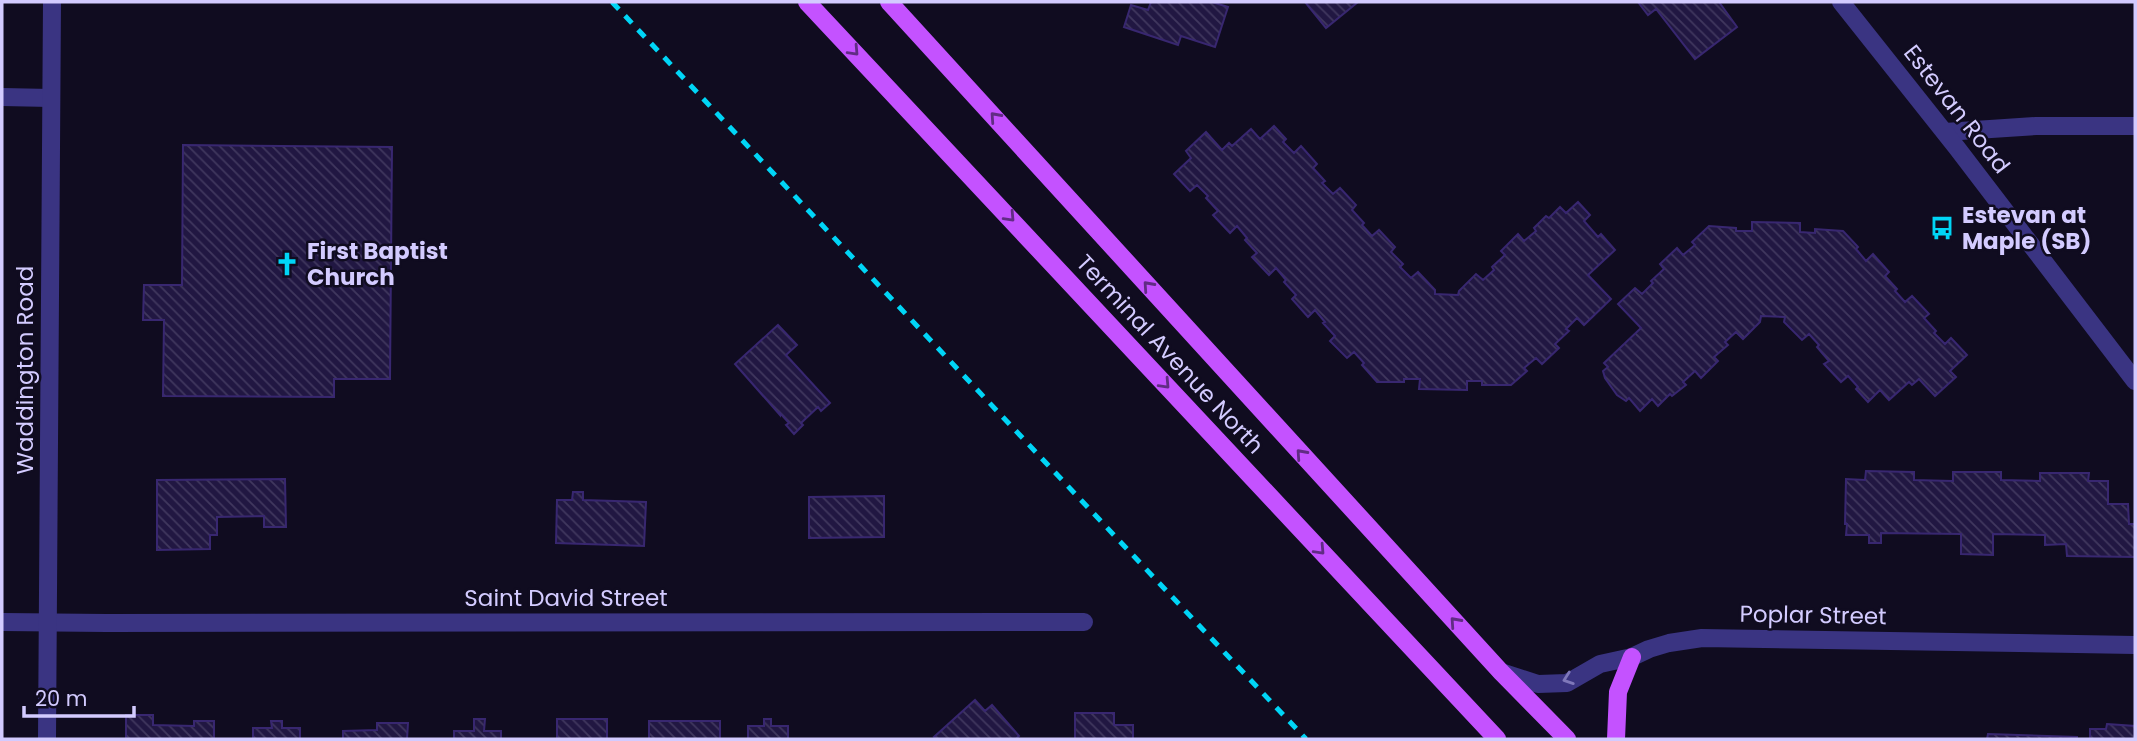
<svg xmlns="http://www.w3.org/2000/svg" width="2137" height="741" viewBox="0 0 2137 741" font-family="Poppins,sans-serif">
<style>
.building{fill:url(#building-back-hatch);stroke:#382770;stroke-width:2}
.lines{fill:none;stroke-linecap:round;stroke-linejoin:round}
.minor{stroke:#3a3482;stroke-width:18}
.tertiary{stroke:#3a3482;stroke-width:18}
.primary{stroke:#c452ff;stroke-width:18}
.rail{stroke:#00d5f6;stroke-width:5;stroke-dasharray:10 9;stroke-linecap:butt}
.oneway{stroke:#612c84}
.oneway2{stroke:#7f78ba}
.labels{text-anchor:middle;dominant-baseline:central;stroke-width:5;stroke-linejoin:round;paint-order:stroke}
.street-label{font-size:23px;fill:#d3cbff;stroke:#100c20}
.poi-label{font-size:23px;font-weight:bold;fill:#d3cbff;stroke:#100c20;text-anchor:start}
</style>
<defs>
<pattern id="building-back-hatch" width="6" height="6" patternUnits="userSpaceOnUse" patternTransform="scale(1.75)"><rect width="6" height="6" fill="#211742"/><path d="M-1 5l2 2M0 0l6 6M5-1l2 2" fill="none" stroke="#40375e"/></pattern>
</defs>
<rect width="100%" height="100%" fill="#100c20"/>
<path class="building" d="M1151 2H1212L1228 7 1215 47 1181 36 1178 45 1124 27 1131 5 1148 10Z
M1305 2H1358L1326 28Z
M1638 2H1719L1737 27 1695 59 1656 9 1648 15Z
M1274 126 1286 139 1283 142 1294 153 1301 146 1317 164 1313 168 1325 181 1322 183 1333 194 1340 188 1356 205 1352 210 1364 223 1362 225 1372 236 1379 230 1395 247 1391 252 1403 264 1400 267 1411 278 1418 272 1435 290V294L1458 295 1459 291 1476 274 1483 280 1494 270 1492 267 1505 255 1501 251 1518 234 1524 241 1536 231 1534 228 1546 216 1549 218 1560 207 1566 213 1578 202 1590 215 1584 221 1598 237 1601 234 1615 250 1588 275 1611 299 1584 325 1577 318 1566 329 1569 331 1555 344 1559 348 1542 364 1536 358 1524 368 1527 371 1511 385H1482V381H1467V390L1419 389 1420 379H1404V382H1377L1362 365 1364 363 1354 352 1347 358 1330 341 1335 336 1323 323 1325 322 1315 310 1308 317 1292 299 1296 295 1284 282 1286 280 1276 268 1269 275 1252 257 1257 253 1245 240 1247 238 1237 226 1230 233 1213 215 1218 211 1206 198 1208 196 1197 185 1190 191 1174 174 1191 158 1186 151 1206 132 1222 150 1229 143 1232 146 1251 129 1260 139Z
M183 145 392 147 390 379H334V397L163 396 164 320H143L144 285H182Z
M1752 222 1800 223V232L1815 233V229L1843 231 1858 247 1856 249 1866 261 1873 254 1889 272 1885 276 1897 289 1895 291 1905 302 1912 296 1929 314 1924 318 1936 331 1934 333 1945 344 1951 338 1967 355 1950 371 1956 377 1935 396 1919 379 1912 385 1909 382 1889 400 1880 390 1868 402 1856 389 1858 387 1848 376 1841 382 1824 364 1829 361 1817 347 1819 345 1809 334 1802 340 1784 322 1785 317 1761 316 1760 322 1743 339 1736 332 1725 342 1728 345 1714 357 1718 361 1701 378 1695 371 1683 382 1686 385 1672 396 1670 394 1658 406 1652 399 1640 411 1629 398 1626 401 1617 395 1605 378 1603 371 1608 367 1604 363 1641 328 1618 304 1635 288 1642 294 1653 283 1651 281 1664 269 1660 264 1677 248 1683 255 1695 245 1692 242 1709 226 1736 228V231H1752Z
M778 325 797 345 786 355 830 403 821 411 818 407 801 423 803 425 794 434 786 425 789 423 780 413V415L735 364Z
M1866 471 1914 472V480L1953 481V472H2001V480L2040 481V473H2089L2088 481H2108V504H2128L2129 524H2135V557L2067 556 2066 544 2045 545V535L1993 534V555L1961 554V534L1881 533V543H1869V535H1846L1847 524H1845L1846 479 1865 480Z
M285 479 286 527H264V516L217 517V535H210V549L157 550V480Z
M573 492H583V500L646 502 644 546 556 543 557 500H572Z
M884 496V537L809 538V497Z
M975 700 985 711 992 705 1019 736 1016 739H937L934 737Z
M1075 713H1114V725H1133V739H1075Z
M126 715H153V725L194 726V721H214V739H126Z
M474 719H485L484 731H501V739H454V731H474Z
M557 719H607V739H557Z
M764 719H771V726H788V739H748V726H764Z
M271 721H282V728H300V739H253V728H272Z
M649 721H720V739H649Z
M377 723H408L407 739H343V731L377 730Z
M2107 724 2135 726V739H2090V729H2106Z
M1988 734 2077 737V739H1987Z"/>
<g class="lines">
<path class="minor" d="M2 97 51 98
M1945 132 2036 126H2135
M2 622 107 623 1084 622
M1501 672 1538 684 1567 683 1600 664 1632 657 1649 649 1669 643 1702 638 2135 645"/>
<path class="tertiary" d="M1841 2 1957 148 2135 381
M47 739 52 2"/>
<path class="primary" d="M807 2 1497 739
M889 2 1501 672 1567 739
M1616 739 1618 692 1632 657"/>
<path class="rail" d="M612 2 1306 739"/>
</g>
<defs><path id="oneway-chevron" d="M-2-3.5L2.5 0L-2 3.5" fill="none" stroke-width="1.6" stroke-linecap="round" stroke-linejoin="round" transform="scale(1.75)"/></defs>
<g class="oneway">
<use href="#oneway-chevron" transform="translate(854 51) rotate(47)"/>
<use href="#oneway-chevron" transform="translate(995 117) rotate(-132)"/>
<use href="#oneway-chevron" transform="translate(1010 217) rotate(47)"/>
<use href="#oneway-chevron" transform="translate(1148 286) rotate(-132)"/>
<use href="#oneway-chevron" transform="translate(1165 384) rotate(47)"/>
<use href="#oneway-chevron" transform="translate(1301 454) rotate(-132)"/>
<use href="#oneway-chevron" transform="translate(1320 550) rotate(47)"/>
<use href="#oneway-chevron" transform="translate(1455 622) rotate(-132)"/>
</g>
<use class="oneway2" href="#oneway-chevron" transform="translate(1568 679) rotate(161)"/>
<defs>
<g id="bus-bare" transform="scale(1.89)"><path d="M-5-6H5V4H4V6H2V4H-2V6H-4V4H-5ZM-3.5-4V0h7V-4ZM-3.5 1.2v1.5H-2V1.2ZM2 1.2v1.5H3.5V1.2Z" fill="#00d5f6" stroke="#100c20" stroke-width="2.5" paint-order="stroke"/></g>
<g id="church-bare" transform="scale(1.89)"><path d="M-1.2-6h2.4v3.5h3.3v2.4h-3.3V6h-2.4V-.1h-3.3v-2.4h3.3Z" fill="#00d5f6" stroke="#100c20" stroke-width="2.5" paint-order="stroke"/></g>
</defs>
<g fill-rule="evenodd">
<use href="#bus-bare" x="1942" y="228"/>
<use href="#church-bare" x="287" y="264"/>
</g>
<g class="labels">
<g class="street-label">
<text transform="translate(1957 109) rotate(52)">Estevan Road</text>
<text transform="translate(1170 354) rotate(47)">Terminal Avenue North</text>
<text transform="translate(25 370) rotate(-90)">Waddington Road</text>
<text x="566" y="598">Saint David Street</text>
<text transform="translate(1813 615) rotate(1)">Poplar Street</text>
</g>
<g class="poi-label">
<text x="1962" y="215">Estevan at<tspan x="1962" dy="26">Maple (SB)</tspan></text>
<text x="307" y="251">First Baptist<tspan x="307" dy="26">Church</tspan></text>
</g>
</g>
<rect width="2137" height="741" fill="none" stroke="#d3cbff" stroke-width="7"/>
<path d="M24 706v10h110v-10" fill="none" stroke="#d3cbff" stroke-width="3.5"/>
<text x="35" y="706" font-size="21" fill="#d3cbff" stroke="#100c20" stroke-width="5" paint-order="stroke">20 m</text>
</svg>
